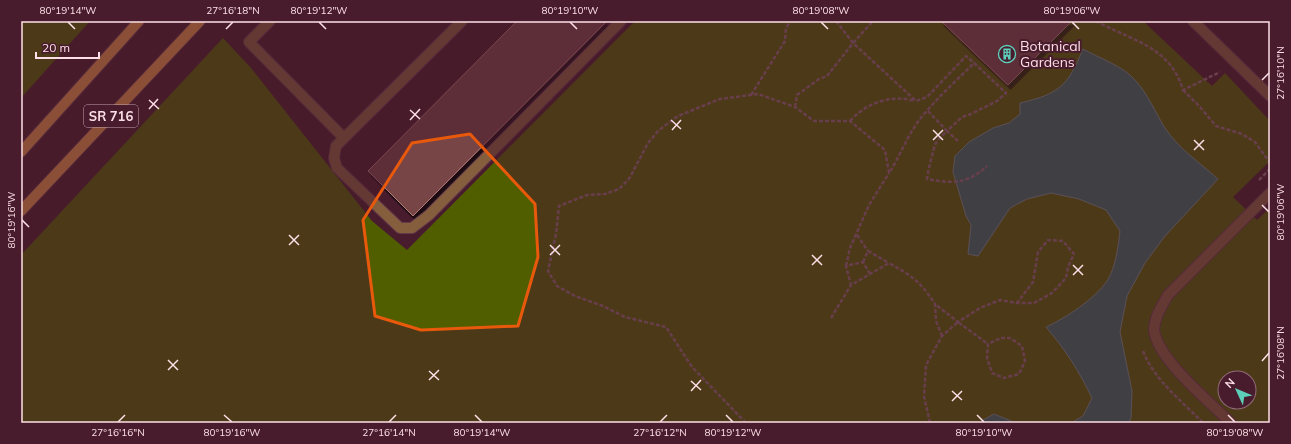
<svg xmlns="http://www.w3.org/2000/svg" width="1291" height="444" viewBox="0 0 1291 444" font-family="Mulish,sans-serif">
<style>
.green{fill:#505e00;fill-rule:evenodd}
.water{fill:#366d62;stroke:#728f8a}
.building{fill:#784546;stroke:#b37b7a;filter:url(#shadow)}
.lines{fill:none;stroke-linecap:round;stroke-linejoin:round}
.minor-casing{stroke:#653b4a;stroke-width:12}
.major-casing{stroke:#653b4a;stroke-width:12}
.path{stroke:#8f6875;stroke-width:2.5;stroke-dasharray:4 2;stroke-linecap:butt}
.minor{stroke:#855e3e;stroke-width:10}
.major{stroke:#dc8c45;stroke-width:10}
.marked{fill:none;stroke:#e8590c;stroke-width:3;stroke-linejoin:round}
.ticks{fill:none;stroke:#fddfe7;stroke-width:1.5}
.labels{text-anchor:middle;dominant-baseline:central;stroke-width:4;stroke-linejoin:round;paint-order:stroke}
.shield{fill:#481c2c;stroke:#c7a4af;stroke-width:1}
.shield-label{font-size:13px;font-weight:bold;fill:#fddfe7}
.poi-label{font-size:14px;fill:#fddfe7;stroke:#481c2c;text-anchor:start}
.neatline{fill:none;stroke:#fddfe7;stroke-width:1.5}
.ticks-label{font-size:10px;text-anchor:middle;fill:#fddfe7}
</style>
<defs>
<filter id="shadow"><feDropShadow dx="2.5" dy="4.5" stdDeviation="0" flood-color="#0009"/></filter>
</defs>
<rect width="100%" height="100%" fill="#481c2c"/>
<path class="green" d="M21 21H90L21 98Z
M635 21H1143L1212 86 1225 73 1270 121V161L1233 197 1257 220 1270 208V423H21V255L223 38 251 68 372 221 407 250ZM1225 378H1249V402H1225Z"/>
<path class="water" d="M1083 49C1099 58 1123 66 1135 80 1148 94 1155 112 1165 128 1178 148 1200 163 1218 179L1165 236 1145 263 1127 296 1120 332 1132 391 1131 418 1129 423H1071L1083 416 1092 398C1079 371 1065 349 1046 327 1064 319 1095 299 1107 281 1116 267 1118 247 1120 231L1106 210 1079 199 1051 193 1027 199 1010 208 978 256 968 254 971 225 966 216 953 172 955 156 969 142 993 128 1009 123 1020 114V103C1059 94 1068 86 1083 49Z
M994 414 1016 423H1017H981L983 420Z"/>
<path class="building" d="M517 21H607L413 216 368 171Z
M941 21H1072L1008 85Z"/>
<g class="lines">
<g class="minor-casing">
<path id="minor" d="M270 21 249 42 344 138
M462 21 336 146 334 158 337 168 400 228H412L429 215 621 21
M1193 21 1270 96
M1231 423C1209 401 1164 365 1155 335 1151 322 1162 306 1168 295L1270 193"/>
</g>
<g class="major-casing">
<path id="major" d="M21 152 139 21
M21 211 200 21"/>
</g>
<path class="path" d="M836 21 853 43 916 101 927 97 966 56 974 63
M1096 21C1132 41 1170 46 1183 90L1220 72
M1183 90 1200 107 1216 126 1242 134 1255 142 1270 163
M751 95 785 41 786 28 791 21
M795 107 797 95 819 79 827 76 853 43 873 21
M928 111 947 131C943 135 938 139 936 143 933 149 928 172 927 179 953 184 967 184 987 166
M850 121C866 103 891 94 915 101
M1259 180 1270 169
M857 235 868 251
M863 262 868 251 889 263
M846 266 850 248 869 205 889 173
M870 274 863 262 846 266 851 285 889 263C912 276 920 281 935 304
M831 318 851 285
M942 336 936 321 935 304 958 322 980 308 1000 300 1017 303H1034L1052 293 1066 278 1068 267 1074 254 1063 241 1048 240 1038 252 1033 282 1017 303
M1001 338H1010L1022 346 1025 361 1019 374 1004 378 992 373 987 358 988 344Z
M1143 351C1154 380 1182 401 1203 423
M746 423 692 367 666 327 625 317 603 306 575 296 557 286 548 271 556 234 559 206 587 195 605 194 619 189 629 179 648 143 659 130 678 116 720 99 758 94 795 107 814 121H850L885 150 889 173C900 156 907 136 920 119 936 99 956 81 974 63L1006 93 997 101 971 114 962 117 947 131 958 141
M930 423 924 396 926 365 942 336 958 322 988 344"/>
<use href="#minor" class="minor"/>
<use href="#major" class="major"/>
</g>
<path d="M0 0H1291V444H0ZM470 134 535 204 538 257 518 326 421 330 375 316 363 220 412 143Z" fill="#481c2c" fill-opacity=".55" fill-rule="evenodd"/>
<path class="marked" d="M470 134 535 204 538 257 518 326 421 330 375 316 363 220 412 143Z"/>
<path class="ticks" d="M68 22 75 29M319 22 326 29M570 22 577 29M821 22 828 29M1072 22 1079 29M226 29 233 22M1262 80 1269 73M149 100 159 109M149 109 158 99M410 110 420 119M410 120 420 109M671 120 681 129M672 130 681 120M933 130 943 140M933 140 943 130M1194 140 1204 150M1194 150 1204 140M1262 205 1269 212M22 220 29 227M289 235 299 245M289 245 299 235M550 245 560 255M550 255 560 245M812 255 822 265M812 265 822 255M1073 265 1083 275M1073 275 1083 265M168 360 178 370M1262 361 1269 353M168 370 178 360M429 371 439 380M429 380 439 370M691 381 701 390M691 391 701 380M952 391 962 400M952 401 962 391M224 415 232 422M475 415 482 422M726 415 733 422M977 415 984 422M1228 415 1235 422M118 422 125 415M389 422 396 415M660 422 667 415"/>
<defs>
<g id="building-ring" transform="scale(0.9)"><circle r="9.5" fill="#481c2c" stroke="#5dceb9" stroke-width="1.5"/><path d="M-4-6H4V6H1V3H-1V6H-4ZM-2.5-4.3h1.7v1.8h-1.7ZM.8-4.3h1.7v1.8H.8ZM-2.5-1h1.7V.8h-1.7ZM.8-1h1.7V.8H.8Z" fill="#5dceb9"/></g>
</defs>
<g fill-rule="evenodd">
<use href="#building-ring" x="1007" y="54"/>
</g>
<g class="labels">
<rect class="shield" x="84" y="105" width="54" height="22" rx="3"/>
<g class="shield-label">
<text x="111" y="116">SR 716</text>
</g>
<g class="poi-label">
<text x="1020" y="46">Botanical<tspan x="1020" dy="16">Gardens</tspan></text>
</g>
</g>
<rect width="1291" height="444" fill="none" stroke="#481c2c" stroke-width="44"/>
<g transform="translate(1237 390) rotate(314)"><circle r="19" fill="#481c2c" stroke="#906a77"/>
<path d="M0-3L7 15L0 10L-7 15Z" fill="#5dceb9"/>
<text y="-6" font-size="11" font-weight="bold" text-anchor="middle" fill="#fddfe7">N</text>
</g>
<path d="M36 52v6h63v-6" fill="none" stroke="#fddfe7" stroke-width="2"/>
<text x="42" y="52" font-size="12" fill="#fddfe7" stroke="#481c2c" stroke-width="3" paint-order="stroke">20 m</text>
<rect x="22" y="22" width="1247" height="400" class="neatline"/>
<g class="ticks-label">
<text x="68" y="14">80°19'14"W</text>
<text x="233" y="14">27°16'18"N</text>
<text x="319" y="14">80°19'12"W</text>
<text x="570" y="14">80°19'10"W</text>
<text x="821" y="14">80°19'08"W</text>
<text x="1072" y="14">80°19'06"W</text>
<text transform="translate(1280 73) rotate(-90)" y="4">27°16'10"N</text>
<text transform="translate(1280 212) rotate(-90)" y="4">80°19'06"W</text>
<text transform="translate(11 220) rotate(-90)" y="4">80°19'16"W</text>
<text transform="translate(1280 353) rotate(-90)" y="4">27°16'08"N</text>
<text x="118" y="436">27°16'16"N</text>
<text x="232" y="436">80°19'16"W</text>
<text x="389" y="436">27°16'14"N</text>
<text x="482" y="436">80°19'14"W</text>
<text x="660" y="436">27°16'12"N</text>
<text x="733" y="436">80°19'12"W</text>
<text x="984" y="436">80°19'10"W</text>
<text x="1235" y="436">80°19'08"W</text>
</g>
</svg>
